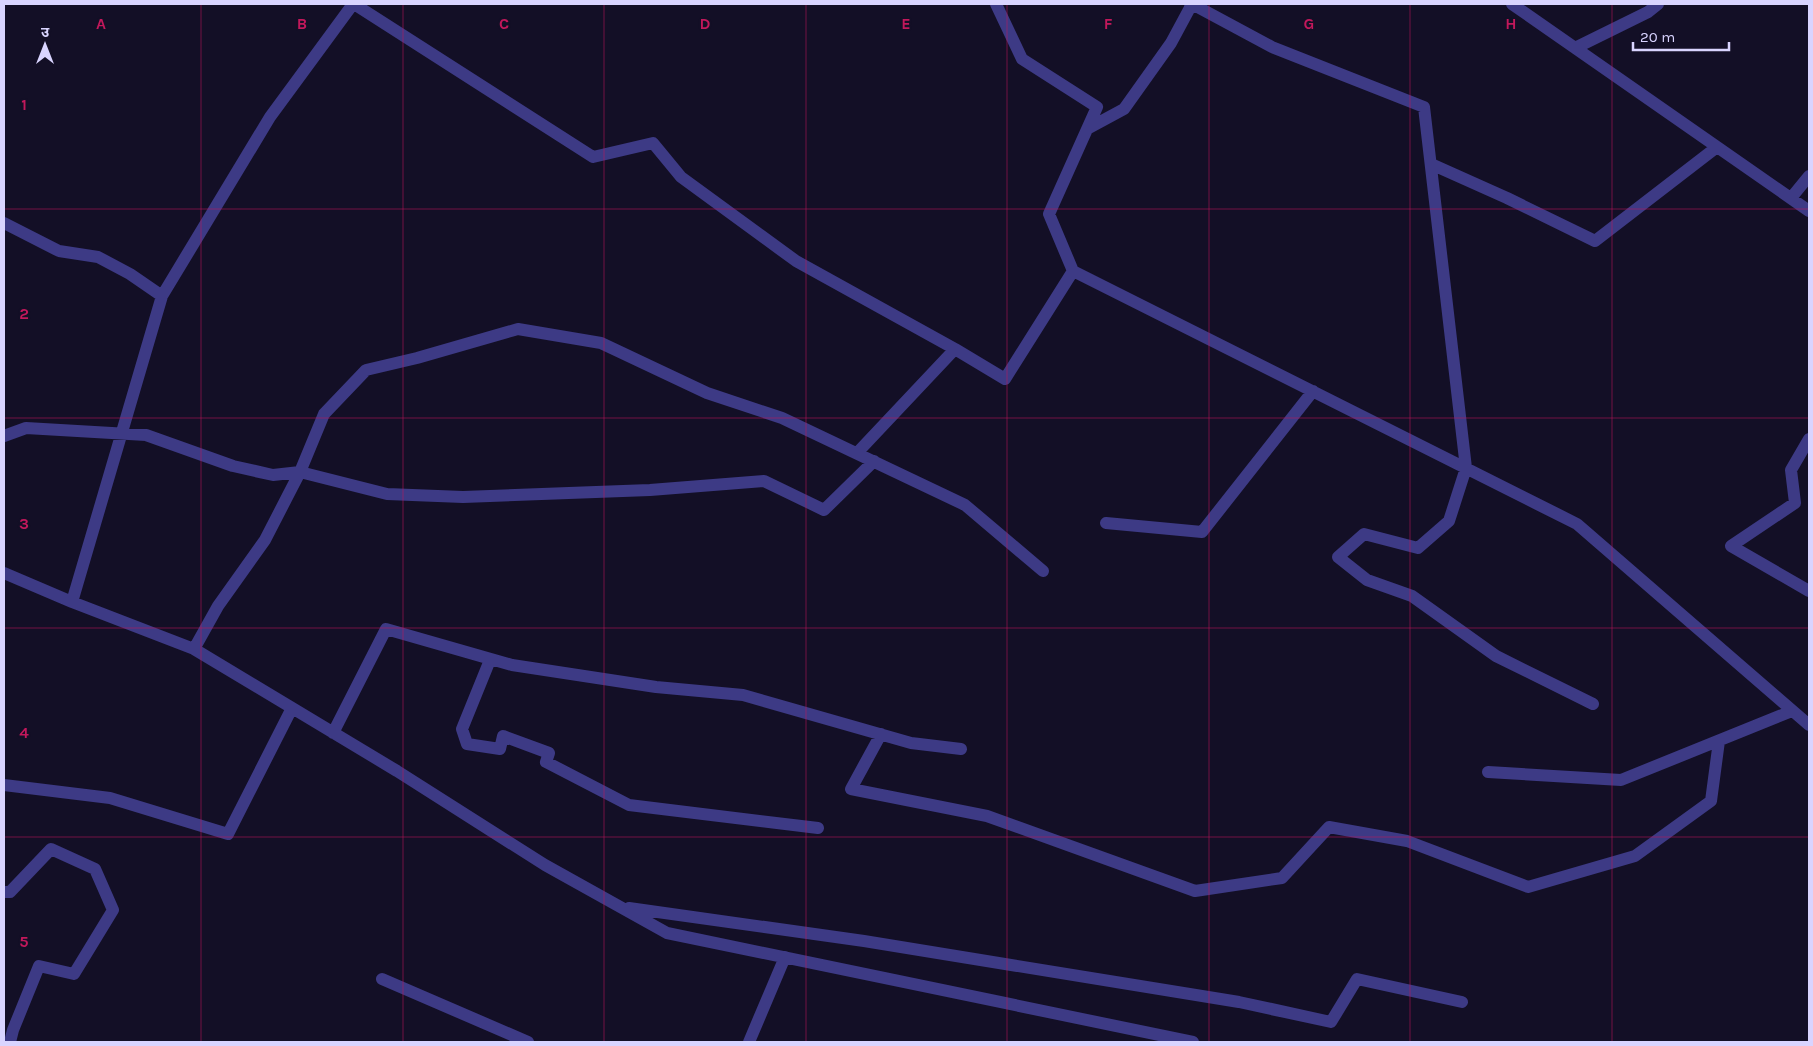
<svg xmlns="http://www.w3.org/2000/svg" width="1813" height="1046" viewBox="0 0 1813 1046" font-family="Karla,'Noto Sans Devanagari',sans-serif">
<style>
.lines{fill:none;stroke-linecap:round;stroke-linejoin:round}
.minor{stroke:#3d3a85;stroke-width:12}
.grid{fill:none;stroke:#c2185b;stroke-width:1;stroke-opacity:0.55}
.grid-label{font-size:16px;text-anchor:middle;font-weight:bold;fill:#c2185b;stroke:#130f26;stroke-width:4;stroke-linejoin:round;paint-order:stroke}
</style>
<rect width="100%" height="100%" fill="#130f26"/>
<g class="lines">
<path class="minor" d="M354 4 593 157 653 143 681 177 796 261 955 349 1005 379 1073 271
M996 4 1022 59 1097 107 1049 214 1073 271 1577 524 1809 725
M1192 4 1272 47 1424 107 1466 468 1449 521 1418 548 1364 534 1338 557 1367 580 1412 596 1496 656 1593 704
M1512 4 1809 211
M1575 48 1648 12 1658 4
M1087 129 1124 109 1171 43 1192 4H1190
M1431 164 1507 198 1595 241 1717 147
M1791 198 1809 176
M4 223 59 251 98 257 130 274 162 296
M4 436 26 428 146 435 233 466 273 475 300 472 387 494 463 497 650 490 764 481 824 510 874 461
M1809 439 1791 470 1795 503 1731 546 1809 591
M857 453 955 349
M1106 523 1202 532 1313 391
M4 573 72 602 194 649 397 771 545 865 667 933 1193 1042
M72 602 162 296 270 117 353 4
M194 649 218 606 265 540 300 472 324 414 366 370 417 358 518 329 601 343 707 393 782 418 965 505 1043 571
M490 660 462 729 467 744 500 749 503 736 549 753 546 762 629 805 818 828
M333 733 386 629 512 665 656 687 743 695 911 743 961 749
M881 734 851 789 987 816 1195 891 1282 878 1329 827 1407 841 1528 887 1635 856 1711 801 1719 741
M1488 772 1621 780 1792 711
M4 785 110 798 228 834 292 708
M4 892H10L51 849 95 869 113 910 74 974 39 966 13 1030 10 1042
M629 908 864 941 1239 1002 1331 1022 1357 979 1462 1002
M382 979 528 1042
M749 1042 785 957"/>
</g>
<path class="grid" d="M201 4V1042M403 4V1042M604 4V1042M806 4V1042M1007 4V1042M1209 4V1042M1410 4V1042M1612 4V1042M4 209H1809M4 418H1809M4 628H1809M4 837H1809"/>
<g class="grid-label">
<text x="101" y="29">A</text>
<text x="302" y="29">B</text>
<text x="504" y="29">C</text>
<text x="705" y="29">D</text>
<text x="906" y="29">E</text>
<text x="1108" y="29">F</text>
<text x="1309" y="29">G</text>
<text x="1511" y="29">H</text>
<text x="24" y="110">1</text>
<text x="24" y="319">2</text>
<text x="24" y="529">3</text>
<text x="24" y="738">4</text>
<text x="24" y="947">5</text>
</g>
<rect width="1813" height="1046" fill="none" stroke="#d9d4ff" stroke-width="10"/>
<g transform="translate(45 45)" stroke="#130f26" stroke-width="4" paint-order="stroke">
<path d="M0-4L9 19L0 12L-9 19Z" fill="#d9d4ff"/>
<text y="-8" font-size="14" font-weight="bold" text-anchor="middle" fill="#d9d4ff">उ</text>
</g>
<path d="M1633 42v8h96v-8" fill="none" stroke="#d9d4ff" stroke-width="2.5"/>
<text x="1640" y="42" font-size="15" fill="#d9d4ff" stroke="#130f26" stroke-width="4" paint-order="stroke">20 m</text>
</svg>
